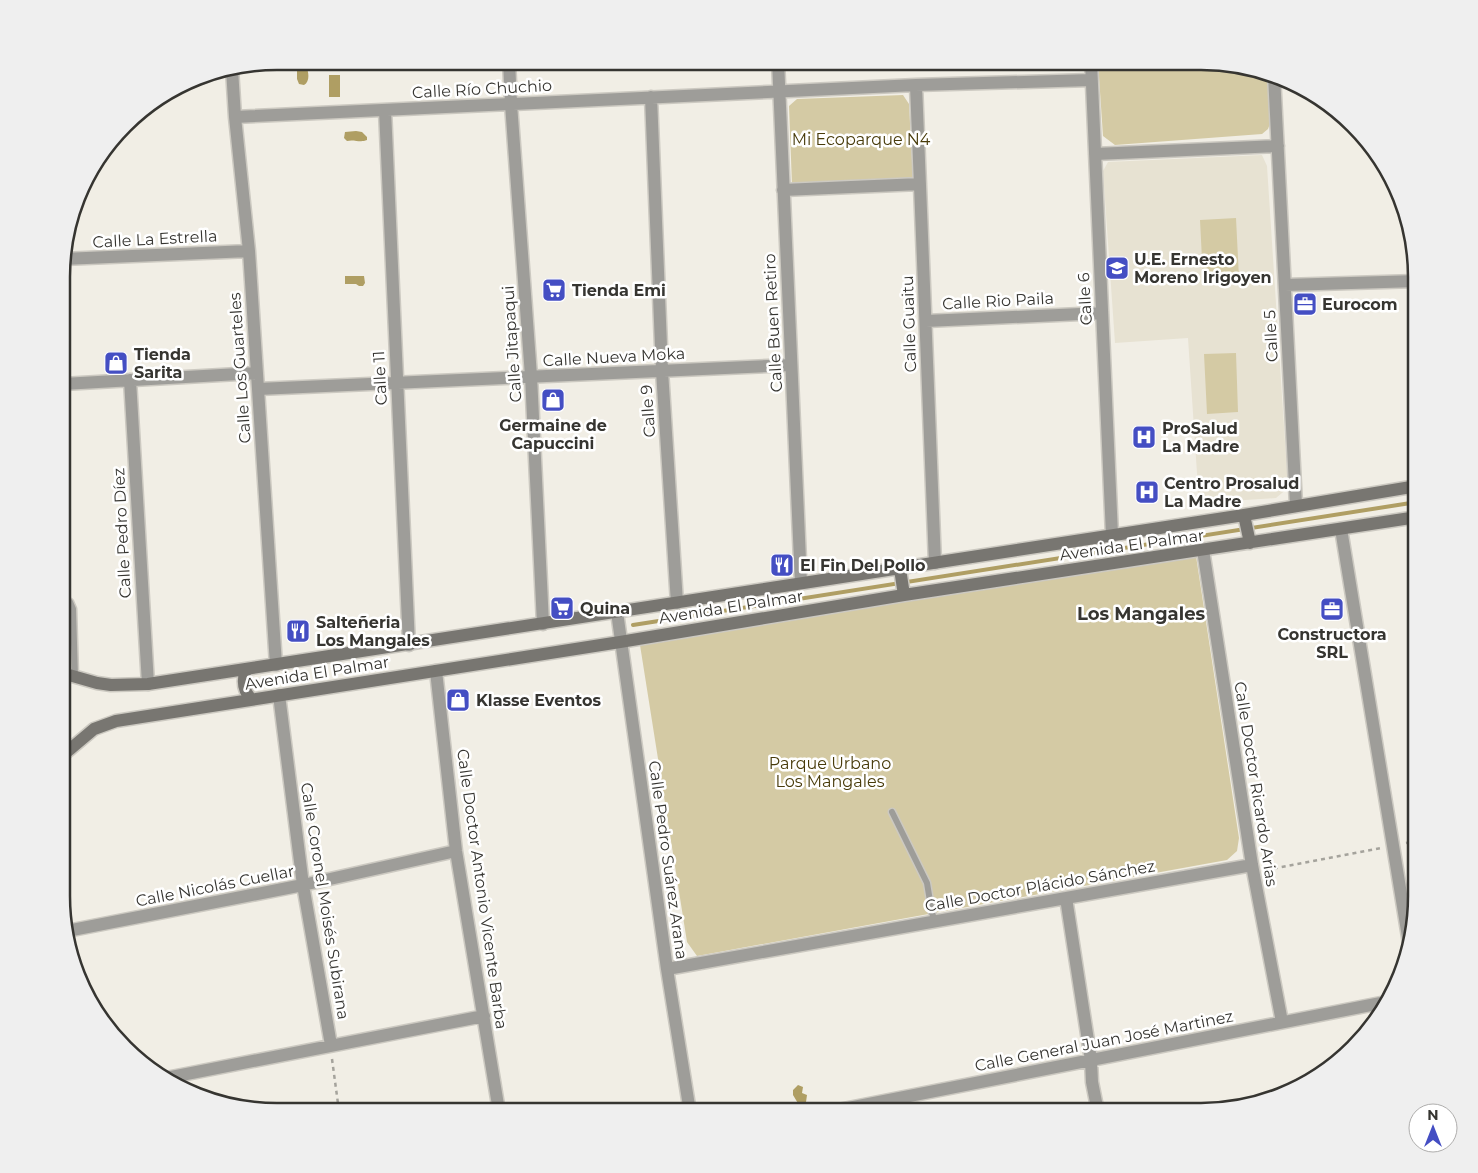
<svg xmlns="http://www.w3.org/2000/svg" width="1478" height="1173" viewBox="0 0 1478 1173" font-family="Montserrat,sans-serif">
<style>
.built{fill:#e7e2d2}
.green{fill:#d4caa4}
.water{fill:#af9e63}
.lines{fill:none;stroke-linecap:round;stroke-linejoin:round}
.stream{stroke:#af9e63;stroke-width:4}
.lane-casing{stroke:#ccc9c1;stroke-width:9}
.street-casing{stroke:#ccc9c1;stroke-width:15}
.secondary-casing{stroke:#ccc9c1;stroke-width:15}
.path{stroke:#a5a39c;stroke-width:2.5;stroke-dasharray:4 4;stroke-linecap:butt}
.lane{stroke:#9e9d99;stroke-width:6}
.street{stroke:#9e9d99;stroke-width:12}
.secondary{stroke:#787671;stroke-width:12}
.labels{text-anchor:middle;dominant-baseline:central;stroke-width:5;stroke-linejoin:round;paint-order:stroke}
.street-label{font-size:16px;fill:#363531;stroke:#fff}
.park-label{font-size:16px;fill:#483b0a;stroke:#fff}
.poi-label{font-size:16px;font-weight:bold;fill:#363531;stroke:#fff;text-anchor:start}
.neighbourhood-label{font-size:18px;font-weight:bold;fill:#363531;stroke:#fff}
.rim{fill:none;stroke:#363531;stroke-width:2.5}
</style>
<rect width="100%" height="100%" fill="#f1eee5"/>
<path class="built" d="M1262 155 1267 166 1288 488 1276 498 1199 503 1188 338 1115 343 1103 171 1108 162Z"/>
<path class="green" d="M1098 62H1215L1269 74 1271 121 1268 129 1262 134 1115 145 1103 136Z
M903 95 909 104 913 180 792 185 789 106 797 99Z
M1236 218 1239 278 1203 279 1200 220Z
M1236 353 1238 412 1207 414 1204 354Z
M1196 556 1239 838 1237 851 1227 860 697 956 687 942 640 645 911 600Z"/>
<path class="water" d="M303 65 306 66C309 72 310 82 304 85L299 84 297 79V69Z
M329 75H340V97H329Z
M356 131 362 132 367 137V140C360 143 354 139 347 141L344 138 345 132Z
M345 276H364L365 283 363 286H359L356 284H345Z
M798 1085 803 1087 802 1093 807 1095 806 1102 803 1106 799 1105 793 1095V1090Z"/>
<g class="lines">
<path class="stream" d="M633 625 1417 502"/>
<g class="lane-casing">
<path id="lane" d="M62 598 70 602 73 609 75 677
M892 812 927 883 932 913 935 921"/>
</g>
<g class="street-casing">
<path id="street" d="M509 61 511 104 531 376 543 624
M778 61 801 583
M1091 62 1112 535
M232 69 235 117 249 251 276 665
M1274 75 1296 505
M916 85 935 563
M651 97 662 371 677 603
M385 110 409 645
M235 117 916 85 1091 80
M1095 154 1278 146
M783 190 920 184
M63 259 249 251
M1285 285 1417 281
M926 321 1102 313
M130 380 148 684
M63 384 257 373
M258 389 791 365
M1341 529 1409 943
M1203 550 1252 865 1282 1022
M617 612 667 969 690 1112
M436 671 456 851 499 1111
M279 695 303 885 331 1045
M1066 898 1091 1060 1092 1082 1098 1112
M67 931 303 885 456 851
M667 969 1252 865
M166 1078 484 1016
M828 1112 1386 1002"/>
</g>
<g class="secondary-casing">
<path id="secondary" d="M1244 515 1250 543
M900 569 904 595
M246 670C242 681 243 690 251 699
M62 673 97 683 111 685 148 684 1244 515 1417 486
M62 756 94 729 116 721 620 642 904 595 1417 517"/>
</g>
<path class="path" d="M1406 843 1416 841
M1266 870 1381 848
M332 1059 339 1111"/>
<use href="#lane" class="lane"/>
<use href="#street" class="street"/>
<use href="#secondary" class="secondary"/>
</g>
<defs>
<g id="school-square" transform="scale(1.25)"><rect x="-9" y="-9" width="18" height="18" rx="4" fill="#444ec3" stroke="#fff"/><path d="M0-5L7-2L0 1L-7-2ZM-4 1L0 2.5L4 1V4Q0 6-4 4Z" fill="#fff"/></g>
<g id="supermarket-square" transform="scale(1.25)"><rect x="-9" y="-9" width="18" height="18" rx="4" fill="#444ec3" stroke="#fff"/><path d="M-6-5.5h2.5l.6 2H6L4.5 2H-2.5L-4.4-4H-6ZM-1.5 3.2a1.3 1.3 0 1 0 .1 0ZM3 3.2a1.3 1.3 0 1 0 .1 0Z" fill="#fff"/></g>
<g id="office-square" transform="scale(1.25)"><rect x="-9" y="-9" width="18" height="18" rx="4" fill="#444ec3" stroke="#fff"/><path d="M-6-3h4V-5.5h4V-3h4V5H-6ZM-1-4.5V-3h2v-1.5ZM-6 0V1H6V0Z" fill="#fff"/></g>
<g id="shop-square" transform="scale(1.25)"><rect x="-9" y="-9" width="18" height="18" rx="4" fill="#444ec3" stroke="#fff"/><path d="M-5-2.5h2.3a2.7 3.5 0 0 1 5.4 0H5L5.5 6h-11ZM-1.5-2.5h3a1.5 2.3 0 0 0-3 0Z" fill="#fff"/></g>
<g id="hospital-square" transform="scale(1.25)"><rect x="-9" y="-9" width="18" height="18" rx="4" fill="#444ec3" stroke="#fff"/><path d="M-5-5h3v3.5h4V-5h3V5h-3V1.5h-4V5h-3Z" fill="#fff"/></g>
<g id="restaurant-square" transform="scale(1.25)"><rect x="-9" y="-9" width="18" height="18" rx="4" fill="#444ec3" stroke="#fff"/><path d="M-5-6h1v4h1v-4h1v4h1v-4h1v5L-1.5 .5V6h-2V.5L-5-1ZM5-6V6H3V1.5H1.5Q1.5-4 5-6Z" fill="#fff"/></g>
</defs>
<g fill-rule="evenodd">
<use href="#school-square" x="1117" y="268"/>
<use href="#supermarket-square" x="554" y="290"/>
<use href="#office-square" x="1305" y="304"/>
<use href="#shop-square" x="116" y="363"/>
<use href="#shop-square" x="553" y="400"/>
<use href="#hospital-square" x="1144" y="437"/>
<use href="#hospital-square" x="1147" y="492"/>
<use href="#restaurant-square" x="782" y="565"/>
<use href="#supermarket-square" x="562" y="608"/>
<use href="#office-square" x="1332" y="609"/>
<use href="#restaurant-square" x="298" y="631"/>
<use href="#shop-square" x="458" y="700"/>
</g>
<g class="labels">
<g class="street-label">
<text transform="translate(482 89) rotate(-3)">Calle Río Chuchio</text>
<text transform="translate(155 239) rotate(-3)">Calle La Estrella</text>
<text transform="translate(1085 299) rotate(-93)">Calle 6</text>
<text transform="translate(998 301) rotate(-3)">Calle Rio Paila</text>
<text transform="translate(773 323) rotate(-93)">Calle Buen Retiro</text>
<text transform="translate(909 324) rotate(-92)">Calle Guaitu</text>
<text transform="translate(1271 336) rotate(-93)">Calle 5</text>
<text transform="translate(512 344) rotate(-94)">Calle Jitapaqui</text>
<text transform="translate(614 357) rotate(-3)">Calle Nueva Moka</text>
<text transform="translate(240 368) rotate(-94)">Calle Los Guarteles</text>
<text transform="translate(380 378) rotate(-93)">Calle 11</text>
<text transform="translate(648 411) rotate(-94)">Calle 9</text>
<text transform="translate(122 533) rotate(-93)">Calle Pedro Díez</text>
<text transform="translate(1132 545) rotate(-8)">Avenida El Palmar</text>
<text transform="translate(731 607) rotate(-9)">Avenida El Palmar</text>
<text transform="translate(317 673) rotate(-9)">Avenida El Palmar</text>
<text transform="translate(1256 784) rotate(81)">Calle Doctor Ricardo Arias</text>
<text transform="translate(668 860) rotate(82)">Calle Pedro Suárez Arana</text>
<text transform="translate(215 886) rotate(-11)">Calle Nicolás Cuellar</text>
<text transform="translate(1040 886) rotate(-10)">Calle Doctor Plácido Sánchez</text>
<text transform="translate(482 889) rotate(82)">Calle Doctor Antonio Vicente Barba</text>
<text transform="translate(325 901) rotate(81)">Calle Coronel Moisés Subirana</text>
<text transform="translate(1104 1041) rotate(-11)">Calle General Juan José Martinez</text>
</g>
<g class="park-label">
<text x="861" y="139">Mi Ecoparque N4</text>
<text x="830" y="763">Parque Urbano<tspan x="830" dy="18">Los Mangales</tspan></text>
</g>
<g class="poi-label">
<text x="1134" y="259">U.E. Ernesto<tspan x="1134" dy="18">Moreno Irigoyen</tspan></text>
<text x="572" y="290">Tienda Emi</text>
<text x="1322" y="304">Eurocom</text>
<text x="134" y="354">Tienda<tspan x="134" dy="18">Sarita</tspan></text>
<text x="553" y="425" text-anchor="middle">Germaine de<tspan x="553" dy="18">Capuccini</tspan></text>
<text x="1162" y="428">ProSalud<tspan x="1162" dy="18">La Madre</tspan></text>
<text x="1164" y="483">Centro Prosalud<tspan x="1164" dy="18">La Madre</tspan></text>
<text x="800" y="565">El Fin Del Pollo</text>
<text x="580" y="608">Quina</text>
<text x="316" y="622">Salteñeria<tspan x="316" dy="18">Los Mangales</tspan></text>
<text x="1332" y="634" text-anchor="middle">Constructora<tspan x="1332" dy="18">SRL</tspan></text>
<text x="476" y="700">Klasse Eventos</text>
</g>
<g class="neighbourhood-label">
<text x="1141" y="614">Los Mangales</text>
</g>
</g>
<path d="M0 0H1478V1173H0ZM277 70H1201A207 207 0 0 1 1408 277V896A207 207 0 0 1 1201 1103H277A207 207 0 0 1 70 896V277A207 207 0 0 1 277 70Z" fill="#efefef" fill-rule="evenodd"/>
<path class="rim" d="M277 70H1201A207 207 0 0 1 1408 277V896A207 207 0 0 1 1201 1103H277A207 207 0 0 1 70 896V277A207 207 0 0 1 277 70Z"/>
<g transform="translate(1433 1128)"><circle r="24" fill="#ffffff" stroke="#afaead"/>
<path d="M0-4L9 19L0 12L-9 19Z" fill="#444ec3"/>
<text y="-8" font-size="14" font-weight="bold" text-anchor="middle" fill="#363531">N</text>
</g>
</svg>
